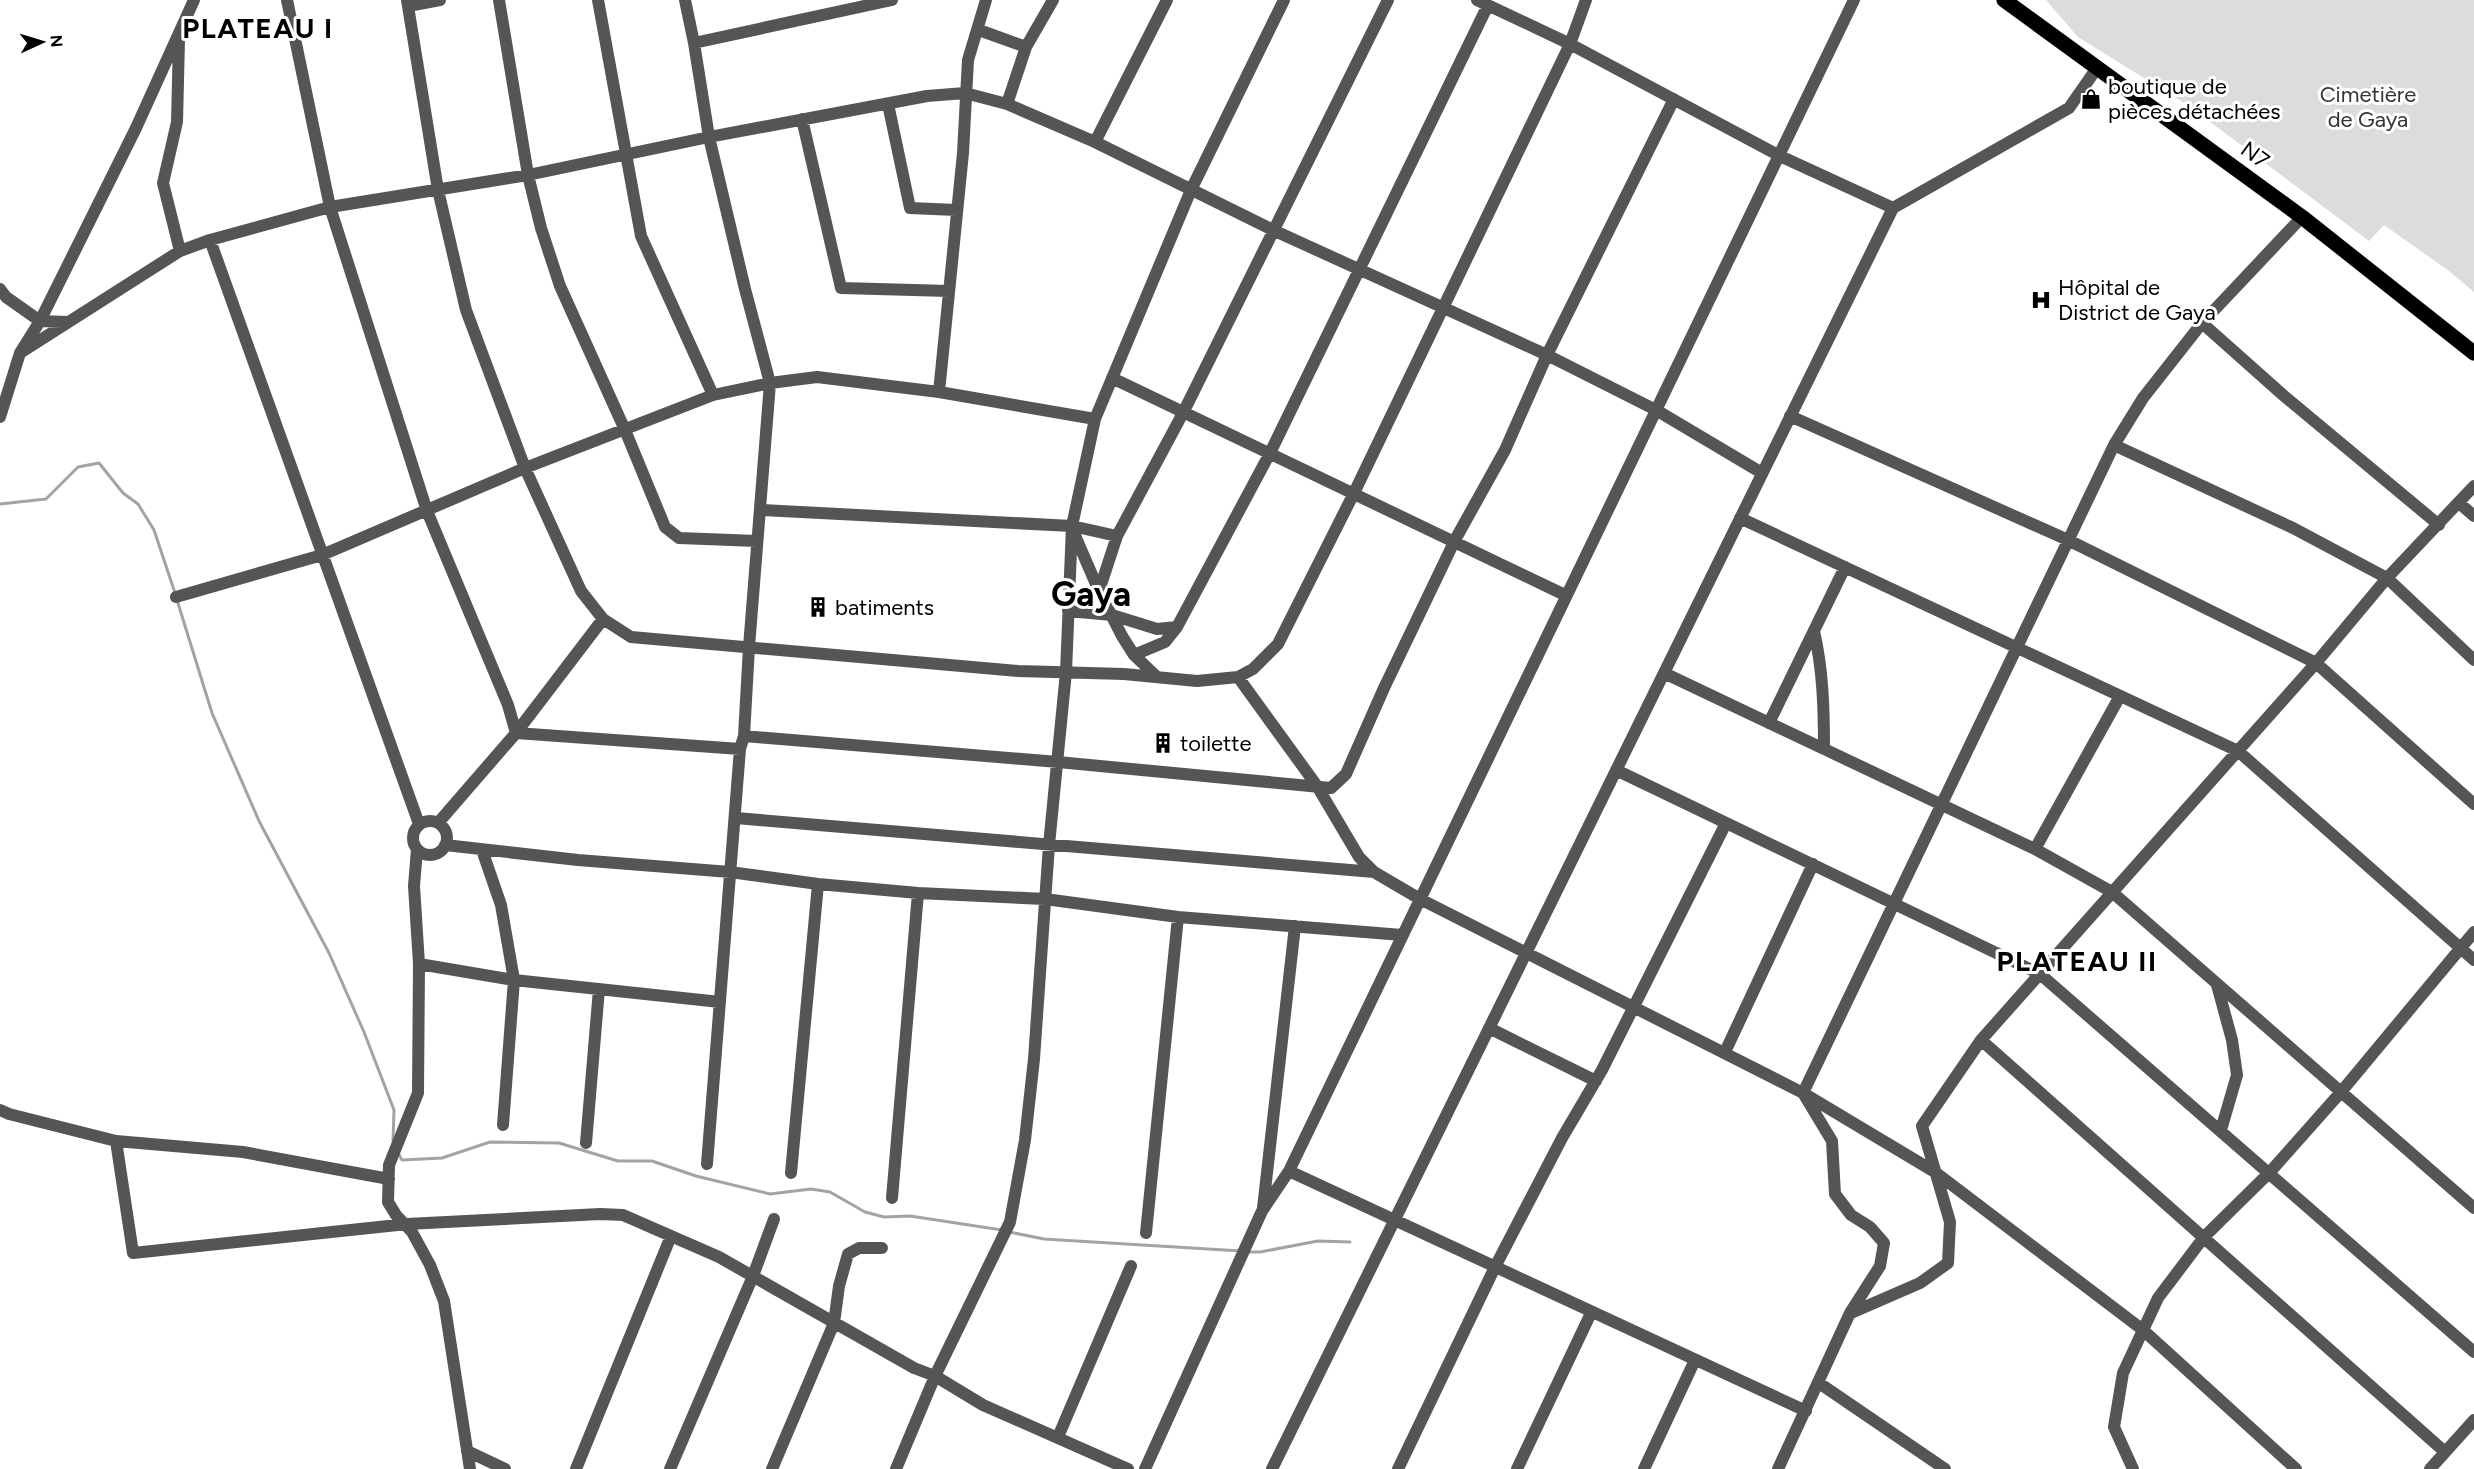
<svg xmlns="http://www.w3.org/2000/svg" width="2474" height="1469" viewBox="0 0 2474 1469" font-family="Figtree,sans-serif">
<style>
.green{fill:#dcdcdc}
.lines{fill:none;stroke-linecap:round;stroke-linejoin:round}
.stream{stroke:#a3a3a3;stroke-width:3}
.major-casing{stroke:#dbdbdb;stroke-width:16}
.minor{stroke:#555;stroke-width:12}
.major{stroke:#000;stroke-width:15}
.labels{text-anchor:middle;dominant-baseline:central;stroke-width:6;stroke-linejoin:round;paint-order:stroke}
.poi-label{font-size:22px;fill:#000;stroke:#fff;text-anchor:start}
.park-label{font-size:22px;fill:#333;stroke:#fff}
.street-label{font-size:22px;fill:#000;stroke:#fff}
.district-label{font-size:28px;font-weight:bold;letter-spacing:1.5px;fill:#000;stroke:#fff}
.town-label{font-size:34px;font-weight:bold;fill:#000;stroke:#fff}
</style>
<rect width="100%" height="100%" fill="#fff"/>
<path class="green" d="M2046 0H2474V292L2449 271 2384 225 2369 241 2189 106 2078 37Z"/>
<g class="lines">
<path class="stream" d="M0 504 46 499 78 467 99 463 123 493 138 504 154 530 175 593
M177 600 212 713 259 821 329 953 364 1032 394 1110 393 1141
M398 1153 402 1160 442 1158 490 1142 559 1143 618 1161H652L696 1176 770 1194 811 1189 830 1192 865 1212 884 1217 910 1216 1002 1230
M1009 1232 1044 1239 1241 1251
M1248 1252H1260L1318 1241 1350 1242"/>
<g class="major-casing">
<path id="major" d="M2004 0 2302 217 2474 353"/>
</g>
<path class="minor" d="M287 0 330 207 427 511 508 705 516 733 740 749
M407 0 438 190 466 310 525 468 581 591 603 619 631 637 1018 671 1124 674 1197 681 1238 677 1253 669 1278 644 1354 493 1570 44 1586 0
M499 0 528 175 541 228 560 286 625 430 665 527 679 538 757 541
M598 0 641 236 713 395
M685 0 694 43 709 137 745 289 770 383 749 647 744 736 740 749 707 1164
M1477 0 1570 44 1780 156 1893 208
M408 6 440 0
M979 30 1026 47
M179 40 177 122 163 183 180 251
M694 43 892 0
M888 104 910 208 956 210
M1007 104 1095 142 1275 231 1547 355 1656 410 1762 473
M802 119 841 288 949 291
M1095 142 1167 0
M210 240 419 824
M0 289 6 297 40 321 68 322
M2202 323 2283 395 2439 525
M20 353 180 251 210 240 330 207 528 175 709 137 927 96 965 93 1007 104 1026 47 1053 0
M1112 378 1565 595
M939 392 963 153 968 60 986 0
M1790 416 2068 540 2316 663 2474 804
M0 417 20 353 40 321 136 128 194 0
M2114 445 2293 528 2387 578 2474 660
M2459 503 2474 516
M760 510 1072 526 1117 536
M1740 518 2238 751 2474 960
M1074 533 1099 591 1122 636 1134 655 1156 676
M1099 591 1117 536 1183 413 1388 0
M176 597 322 555 525 468 713 395 770 383 817 377 939 392 1095 419
M1068 611 1112 615 1157 629 1177 627
M1814 631C1823 670 1824 709 1824 749
M1134 655 1165 642 1177 627 1270 453 1488 5
M1664 673 2035 849 2112 892 2474 1208
M1238 677 1317 786 1359 857 1374 872 1420 899 1803 1093 1832 1141 1835 1194 1851 1215 1870 1227 1884 1243 1880 1266 1850 1313 1778 1469
M1769 723 1845 567
M744 736 1058 762 1331 788 1346 774 1384 688 1455 540 1505 450 1547 355 1674 99
M1616 770 2040 974 2474 1352
M736 818 1374 872
M413 838a17 17 0 1 1 34 0a17 17 0 1 1-34 0Z
M438 823 516 733 603 619
M445 845 578 860 730 872 818 884 918 893 1045 899 1178 917 1402 935
M417 849 414 886 419 964 418 1093 389 1165 388 1202 396 1215 412 1232 430 1265 444 1301 470 1469
M2035 849 2120 696
M482 850 501 905 514 980 503 1125
M419 964 514 980 720 1002
M2217 985 2232 1040 2237 1075 2221 1130
M1489 1028 1596 1081
M1981 1040 2445 1452
M1725 1052 1813 864
M0 1110 9 1114 116 1141 243 1152 389 1179
M116 1141 133 1253 407 1224 600 1214 623 1215 719 1257 914 1368 935 1376 983 1405 1128 1469
M586 1143 599 989
M1289 1171 1806 1411
M791 1173 818 884
M892 1198 918 893
M1263 1208 1295 926
M1146 1233 1178 917
M1851 1313 1920 1283 1948 1263 1950 1222 1922 1126 1981 1040 2316 663 2387 578 2474 486
M1819 1383 1945 1469
M1058 1437 1131 1266
M467 1451 505 1469
M576 1469 671 1236
M670 1469 753 1276 774 1219
M772 1469 834 1323 839 1286 848 1254 859 1248H882
M896 1469 935 1376 1010 1222 1025 1140 1034 1059 1049 845 1066 672 1072 526 1095 419 1191 190 1284 0
M1145 1469 1262 1211 1289 1171 1854 0
M1272 1469 1893 208 2069 108 2097 68
M1398 1469 1495 1267 1562 1138 1602 1070 1726 823
M1517 1469 1591 1313
M1644 1469 1695 1360
M2133 1469 2114 1427 2123 1373 2158 1298 2204 1237 2270 1172 2341 1092 2474 932
M2296 1469 2143 1330 1935 1172 1803 1093 2114 445 2143 398 2202 323 2302 217
M2430 1469 2474 1420"/>
<use href="#major" class="major"/>
</g>
<defs>
<g id="shop-bare" transform="scale(1.62)"><path d="M-5-2.5h2.3a2.7 3.5 0 0 1 5.4 0H5L5.5 6h-11ZM-1.5-2.5h3a1.5 2.3 0 0 0-3 0Z" fill="#000" stroke="#fff" stroke-width="2.5" paint-order="stroke"/></g>
<g id="hospital-bare" transform="scale(1.62)"><path d="M-5-5h3v3.5h4V-5h3V5h-3V1.5h-4V5h-3Z" fill="#000" stroke="#fff" stroke-width="2.5" paint-order="stroke"/></g>
<g id="building-bare" transform="scale(1.62)"><path d="M-4-6H4V6H1V3H-1V6H-4ZM-2.5-4.3h1.7v1.8h-1.7ZM.8-4.3h1.7v1.8H.8ZM-2.5-1h1.7V.8h-1.7ZM.8-1h1.7V.8H.8Z" fill="#000" stroke="#fff" stroke-width="2.5" paint-order="stroke"/></g>
</defs>
<g fill-rule="evenodd">
<use href="#shop-bare" x="2091" y="99"/>
<use href="#hospital-bare" x="2041" y="300"/>
<use href="#building-bare" x="818" y="607"/>
<use href="#building-bare" x="1163" y="743"/>
</g>
<g class="labels">
<g class="poi-label">
<text x="2108" y="86">boutique de<tspan x="2108" dy="25">pièces détachées</tspan></text>
<text x="2058" y="287">Hôpital de<tspan x="2058" dy="25">District de Gaya</tspan></text>
<text x="835" y="607">batiments</text>
<text x="1180" y="743">toilette</text>
</g>
<g class="park-label">
<text x="2368" y="94">Cimetière<tspan x="2368" dy="25">de Gaya</tspan></text>
</g>
<g class="street-label">
<text transform="translate(2255 155) rotate(36)">N7</text>
</g>
<g class="district-label">
<text x="258" y="28">PLATEAU I</text>
<text x="2077" y="961">PLATEAU II</text>
</g>
<g class="town-label">
<text x="1091" y="594">Gaya</text>
</g>
</g>
<g transform="translate(42 42) rotate(86)" stroke="#ffffff" stroke-width="4.5" paint-order="stroke">
<path d="M0-4.5L10 22L0 15L-10 22Z" fill="#000000"/>
<text y="-9" font-size="16" font-weight="bold" text-anchor="middle" fill="#000000">N</text>
</g>
</svg>
